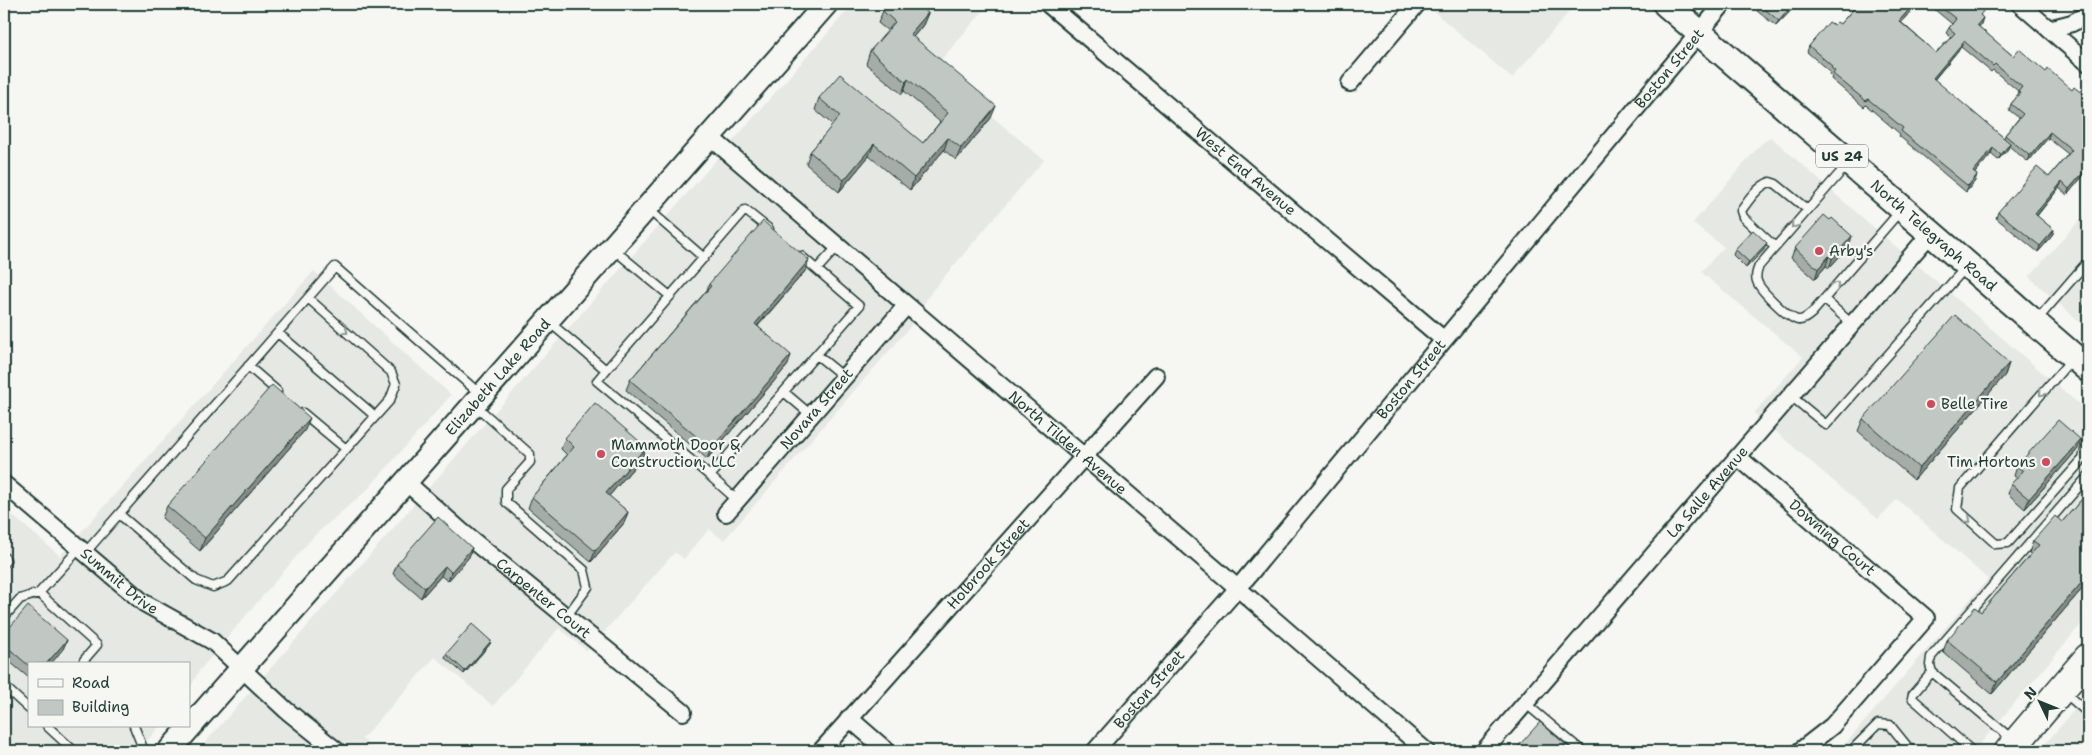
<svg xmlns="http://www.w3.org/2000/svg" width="2092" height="755" viewBox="0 0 2092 755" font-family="'Shantell Sans',sans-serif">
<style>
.built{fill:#e6e8e4}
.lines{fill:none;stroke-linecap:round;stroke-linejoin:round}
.lane-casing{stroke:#1f3d34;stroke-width:11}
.street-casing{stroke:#1f3d34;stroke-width:20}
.secondary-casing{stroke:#1f3d34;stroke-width:26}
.primary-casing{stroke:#1f3d34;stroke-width:29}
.highway-casing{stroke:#1f3d34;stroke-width:31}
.lane{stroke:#f6f6f2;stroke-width:8}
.street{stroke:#f6f6f2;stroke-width:16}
.secondary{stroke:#f6f6f2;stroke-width:22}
.primary{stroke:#f6f6f2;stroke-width:25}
.highway{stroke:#f6f6f2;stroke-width:28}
.wall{fill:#a6aca8;stroke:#1f3d34;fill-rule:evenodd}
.shaded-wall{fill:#878c88;stroke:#1f3d34}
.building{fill:#c1c8c3;stroke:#1f3d34}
.oneway{stroke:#8a9a93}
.poi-dot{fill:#d1495b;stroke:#f6f6f2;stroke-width:2}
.labels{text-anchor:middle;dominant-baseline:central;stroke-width:4.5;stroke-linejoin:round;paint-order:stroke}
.shield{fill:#f6f6f2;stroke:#60746d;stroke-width:1}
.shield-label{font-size:14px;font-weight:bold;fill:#1f3d34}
.street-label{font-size:15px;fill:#1f3d34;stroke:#f6f6f2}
.poi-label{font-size:15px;fill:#1f3d34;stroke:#f6f6f2;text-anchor:start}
</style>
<rect width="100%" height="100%" fill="#f6f6f2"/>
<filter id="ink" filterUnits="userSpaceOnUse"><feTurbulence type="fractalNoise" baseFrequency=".02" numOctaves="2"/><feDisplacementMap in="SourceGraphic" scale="10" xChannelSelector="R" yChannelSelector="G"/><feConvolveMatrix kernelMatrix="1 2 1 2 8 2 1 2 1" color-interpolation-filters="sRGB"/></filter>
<g filter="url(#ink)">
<path class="built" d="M853 4H989L934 68 1044 160 932 291 909 328 724 540 709 529 684 559 675 552 587 651 559 628 493 706 435 657 362 739 376 751H198Z
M1425 4H1576L1512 78Z
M1771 137 1835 194 2088 412V616L1974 751H1839L1988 579 1897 499 1878 519 1754 413 1803 357 1701 272 1724 247 1693 223 1761 144Z
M2085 214 2088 217V329L2029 277Z
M314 271 451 395 367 490 318 532 306 545 199 671 189 690V664H29V726H160L138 751H4V508L60 556Z
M2088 694V751H2039Z"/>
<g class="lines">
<g class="lane-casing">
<path id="lane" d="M1846 166 1759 266C1757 271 1755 276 1757 281 1759 289 1789 319 1798 320 1803 321 1808 316 1812 313L1901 210
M648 209 704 258
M1775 247 1743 217 1741 211C1748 201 1758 186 1770 182L1776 184 1808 210
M613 249 670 296
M817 269 838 246
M1824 299 1853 325
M2036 321 2088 261
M549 322 606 370 597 381 710 476 859 306 801 256
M278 333 375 416
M817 355 844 377
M2071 360 1960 488 1957 509 1996 544 2008 543 2083 459 2088 437
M248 366 277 391
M606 370 745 210 769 229
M784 392 811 415
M1791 396 1826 425 1965 268
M476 406 530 454V462L506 489V502L584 570 588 587 566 617
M303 413 346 449
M710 476 737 500
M119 514 196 580 213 587 228 581 390 400 396 384 391 372 308 298
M79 549 39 593 97 645 84 660
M85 553 335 267 480 394
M4 557 6 560 4 563
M4 617 20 599 39 593
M1932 672 1913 694 1912 698 1972 751
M4 686 29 709
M2065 693 2088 713
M1525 703 1582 751
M47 726 74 751
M134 726 144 751
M2013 740 1932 672 1930 665 1931 657 2088 476
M1851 751 1878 724 1890 725 1911 751"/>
</g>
<g class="street-casing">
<g id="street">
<path id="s1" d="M1048 4 1443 339"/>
<path d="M2020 4 2088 63"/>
<path d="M2049 29 2072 23 2088 14"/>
<path d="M1350 83 1417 4"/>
<path id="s2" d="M709 136 1226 578 1426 751"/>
<path id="s3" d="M1738 457 1926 618 1832 726 1800 751"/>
<path id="s4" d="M406 482 461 531 683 712"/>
<path id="s5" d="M4 484 144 603 212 641 286 710 337 751"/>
<path id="s6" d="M726 513 906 306"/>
<path d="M849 718 887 751"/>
<path id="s7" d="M821 751 1156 376"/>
<path id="s8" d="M1095 751 1238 588 1723 4"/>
<path id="s9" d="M1484 751 1931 233"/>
</g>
</g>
<g class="secondary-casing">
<g id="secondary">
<path id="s10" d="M169 751 826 4"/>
</g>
</g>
<g class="primary-casing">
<g id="primary">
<path id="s11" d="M1666 4 2088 369"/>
</g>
</g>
<g class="highway-casing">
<path id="highway" d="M2009 751 2088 658"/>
</g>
<use href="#lane" class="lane"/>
<use href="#street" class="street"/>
<use href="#secondary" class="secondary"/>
<use href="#primary" class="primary"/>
<use href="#highway" class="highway"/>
</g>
<path class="wall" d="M1760 4H1797L1776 26 1757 11Z
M1850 4H1917L1901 22 1936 53 1951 37 1946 33 1949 28 1952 24 1928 4H1971L1982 17 1981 24 1979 27 2013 56 2088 107V170L2067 195 2059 188 2037 216 2054 230 2052 236 2038 252 1996 218 1998 212 2049 177 2068 154 2048 138 2028 162 2009 146 2008 149 1998 160 1991 154 1975 173V181L1966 192 1899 136 1900 134 1866 105 1864 107 1831 79 1832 76 1829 74 1830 72 1807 52 1809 46 1834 25 1840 24 1854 8ZM1961 47 1991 72 1993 70 2018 91 2016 98 2011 104 2009 110 2019 118 2005 135 2004 138 1934 80Z
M883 11 928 13 923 25 913 37 991 118 956 160 944 150 910 190 869 156 839 192 806 164 810 152 833 125 815 110 819 98 923 143 940 122 904 91 902 94 866 64 870 51 888 31 878 23Z
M1849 246 1829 268 1826 266 1815 279 1791 258 1795 248Z
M1735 249 1764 250 1746 268 1733 255Z
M806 270 758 326 788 365 707 459 626 390 630 380 707 290 709 284Z
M2088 301V317L2082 312 2084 305Z
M2009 363 2005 375 1914 480 1858 431 1863 419Z
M305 430 200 551 162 518 167 506Z
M565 438 646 447 642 458 609 496 628 512 624 523 591 562 528 508 532 497 567 455 561 449Z
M2078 449 2025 509 2008 494 2011 484 2017 478 2014 476 2017 466Z
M2088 492V582L1992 694 1943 652 1947 640 1981 612 2031 554 2029 553 2033 541 2062 522Z
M472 548 469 557 448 581 441 576 421 598 393 574 397 564Z
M4 634 67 640 63 649 29 664V678L4 657Z
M491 641 490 644 464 674 445 658 446 654Z"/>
<path class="shaded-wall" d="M1793 4H1797L1776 26 1779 21Z
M1914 4H1917L1897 27 1899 21Z
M928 13 923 25 906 46 910 34Z
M1983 18 1981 24 1975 31 1977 25Z
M1964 41 1961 47 1930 84 1933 78Z
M908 79 904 91 902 94 906 82Z
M996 106 991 118 956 160 961 148Z
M2050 132 2048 138 2028 162 2030 156Z
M948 138 944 150 910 190 914 178Z
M2010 143 2008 149 1998 160 2001 155Z
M874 144 869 156 839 192 844 180Z
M1993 148 1991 154 1971 178 1973 172Z
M2088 167V170L2067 195 2069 189Z
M1977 175 1975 181 1966 192 1968 186Z
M2062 182 2059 188 2033 220 2035 214Z
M2054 230 2052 236 2038 252 2040 246Z
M1852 236 1849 246 1829 268 1832 259Z
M1767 243 1764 250 1746 268 1749 262Z
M1829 256 1826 266 1815 279 1818 269Z
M809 260 806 270 751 333 755 324Z
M791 355 788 365 707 459 711 449Z
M2009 363 2005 375 1914 480 1919 468Z
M310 418 305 430 200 551 205 538Z
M2081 440 2078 449 2025 509 2029 499Z
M646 447 642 458 602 504 606 493Z
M628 512 624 523 591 562 595 551Z
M472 548 469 557 448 581 451 572Z
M445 566 441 576 421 598 425 588Z
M2088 575V582L1992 694 1997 682Z
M67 640 63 649 51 664H46Z
M491 641 490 644 464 674 465 671Z"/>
<path class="building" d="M889 4H917L928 13 910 34 996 106 961 148 948 138 914 178 874 144 844 180 810 152 840 116 819 98 840 74 923 143 948 113 908 79 906 82 870 51 895 22 883 11Z
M1760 4H1793L1779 21 1760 5Z
M1858 4H1914L1899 21 1936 53 1955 33 1949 28 1956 19 1937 4H1971L1972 5 1973 4H1977L1984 10 1980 15 1983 18 1977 25 2013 56 2019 49 2046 72 2048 69 2072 90 2074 87 2088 98 2083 103 2088 107V167L2069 189 2062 182 2035 214 2054 230 2040 246 1998 212 2037 167 2049 177 2072 150 2050 132 2030 156 2005 135 2023 114 2011 104 2020 93 2018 92 2022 87 1995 64 1993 66 1964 41 1933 78 2010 143 2001 155 1993 148 1973 172 1977 175 1968 186 1901 131 1903 128 1868 99 1866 101 1833 74 1835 71 1831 68 1832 66 1809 46 1829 22 1834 25 1837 22 1840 24Z
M1824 215 1830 220 1832 218 1852 236 1832 259 1829 256 1818 269 1795 248Z
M763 221 809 260 755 324 791 355 711 449 630 380 711 286 709 284Z
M1753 230 1767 243 1749 262 1735 249Z
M2088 301V309L2084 305Z
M1955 315 2009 363 1919 468 1863 419Z
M272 385 310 418 205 538 167 506Z
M595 403 646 447 606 493 628 512 595 551 532 497 574 447 565 438Z
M2058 420 2081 440 2029 499 2011 484 2023 471 2017 466Z
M2088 492V575L1997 682 1947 640 1975 607 1981 612 2039 545 2033 541 2055 516 2062 522Z
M438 517 472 548 451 572 445 566 425 588 397 564Z
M28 606 67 640 46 664H29V666L4 644V634Z
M472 624 491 641 465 671 446 654Z
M1540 722 1573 751H1514Z"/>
<defs><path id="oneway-chevron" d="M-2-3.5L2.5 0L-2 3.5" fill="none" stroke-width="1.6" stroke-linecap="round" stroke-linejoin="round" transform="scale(1.25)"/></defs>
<g class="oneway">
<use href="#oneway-chevron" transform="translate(1794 225) rotate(131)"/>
<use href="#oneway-chevron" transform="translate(1836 285) rotate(-49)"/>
<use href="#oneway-chevron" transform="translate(345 331) rotate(41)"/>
<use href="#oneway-chevron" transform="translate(2042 393) rotate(131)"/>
<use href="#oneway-chevron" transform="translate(1968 520) rotate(42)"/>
</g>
</g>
<g class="poi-dot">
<circle cx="1819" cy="251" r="5"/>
<circle cx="1931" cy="404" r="5"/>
<circle cx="601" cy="454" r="5"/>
<circle cx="2046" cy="462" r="5"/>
</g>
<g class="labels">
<rect class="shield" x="1816" y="144.5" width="52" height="23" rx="4"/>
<g class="shield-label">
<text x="1842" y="156">US 24</text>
</g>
<g class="street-label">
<text stroke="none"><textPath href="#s8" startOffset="892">Boston Street</textPath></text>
<text stroke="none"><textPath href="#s1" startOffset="259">West End Avenue</textPath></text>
<text stroke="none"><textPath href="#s11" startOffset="354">North Telegraph Road</textPath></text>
<text stroke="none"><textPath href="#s10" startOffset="498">Elizabeth Lake Road</textPath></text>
<text stroke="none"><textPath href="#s8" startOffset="488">Boston Street</textPath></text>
<text stroke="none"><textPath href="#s6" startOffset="138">Novara Street</textPath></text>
<text stroke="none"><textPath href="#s2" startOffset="472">North Tilden Avenue</textPath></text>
<text stroke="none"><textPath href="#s9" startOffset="342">La Salle Avenue</textPath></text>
<text stroke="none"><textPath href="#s3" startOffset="124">Downing Court</textPath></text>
<text stroke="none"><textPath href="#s7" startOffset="251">Holbrook Street</textPath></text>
<text stroke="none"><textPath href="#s5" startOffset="151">Summit Drive</textPath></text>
<text stroke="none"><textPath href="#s4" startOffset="180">Carpenter Court</textPath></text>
<text stroke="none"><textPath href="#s8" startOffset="82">Boston Street</textPath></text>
</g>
<g class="poi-label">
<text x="1829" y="251">Arby's</text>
<text x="1941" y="404">Belle Tire</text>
<text x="611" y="445">Mammoth Door &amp;<tspan x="611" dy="17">Construction, LLC</tspan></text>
<text x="2036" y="462" text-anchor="end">Tim Hortons</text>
</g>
</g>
<rect width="2092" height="755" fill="none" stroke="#f6f6f2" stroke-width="20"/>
<rect x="10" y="10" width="2072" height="735" fill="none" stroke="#1f3d34" stroke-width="2" filter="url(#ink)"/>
<rect x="28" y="662" width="162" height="65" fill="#f6f6f2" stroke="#a0aca6"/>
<rect x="38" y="679" width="25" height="8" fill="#f6f6f2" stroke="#a0aca6"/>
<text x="72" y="688" font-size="15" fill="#1f3d34">Road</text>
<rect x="38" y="700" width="25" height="15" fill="#c1c8c3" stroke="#a0aca6"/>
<text x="72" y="712" font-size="15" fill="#1f3d34">Building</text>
<g transform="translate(2040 702) rotate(313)" stroke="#f6f6f2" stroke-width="4" paint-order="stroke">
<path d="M0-4L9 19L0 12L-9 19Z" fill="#1f3d34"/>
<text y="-8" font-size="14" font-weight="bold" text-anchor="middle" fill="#1f3d34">N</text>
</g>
</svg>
